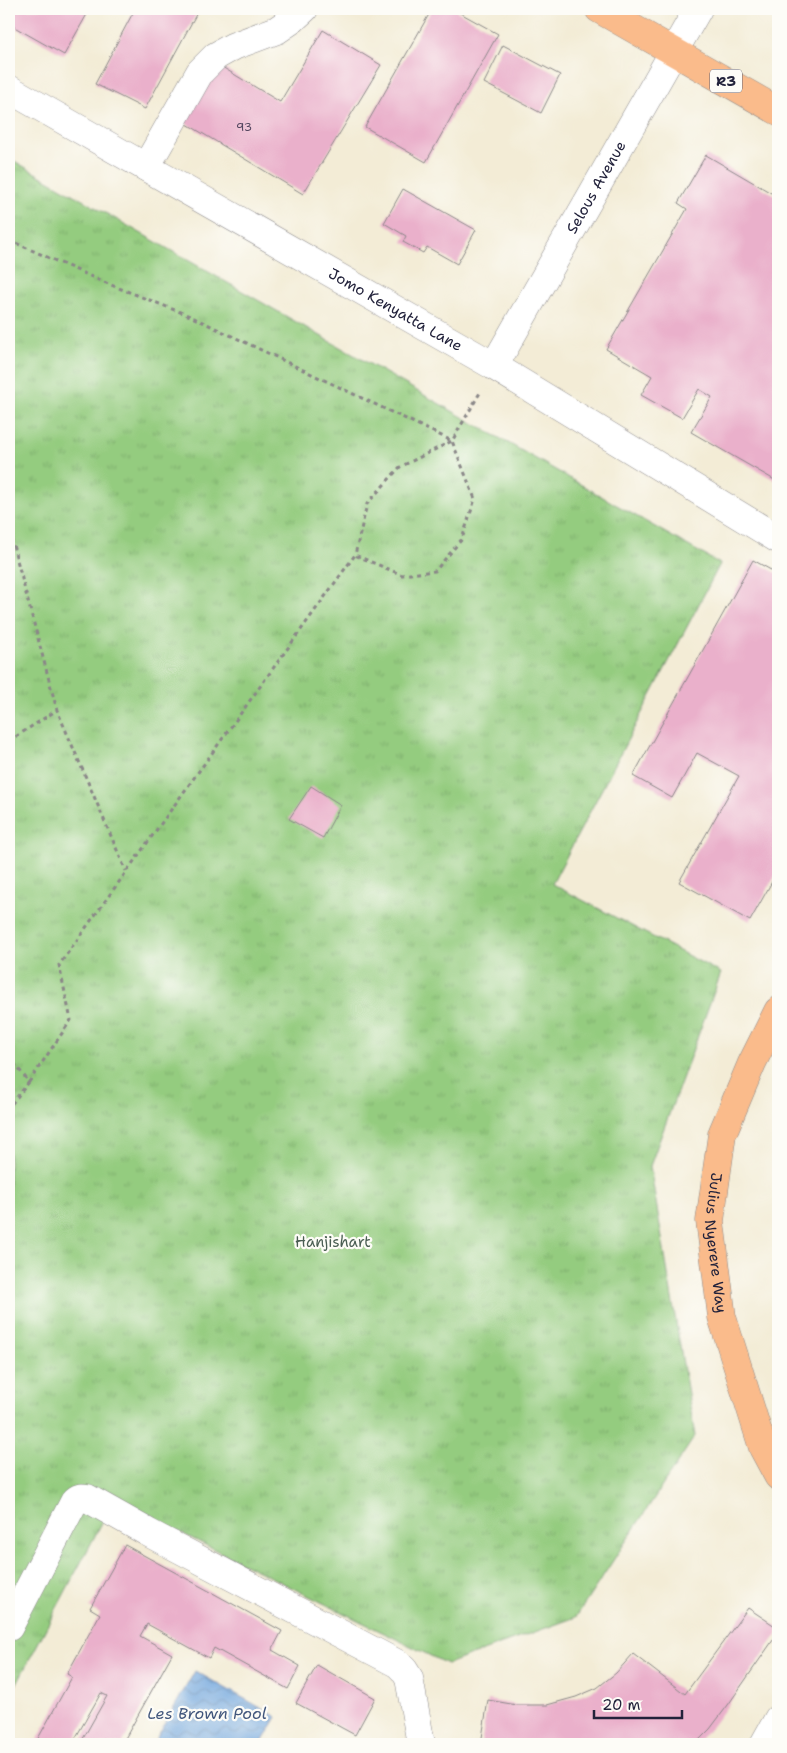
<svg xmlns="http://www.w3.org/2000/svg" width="787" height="1753" viewBox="0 0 787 1753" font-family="'Shantell Sans',sans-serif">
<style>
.grass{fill:url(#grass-tufts);stroke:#5b775d}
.water{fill:url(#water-waves);stroke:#49648c}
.building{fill:#eab0cb}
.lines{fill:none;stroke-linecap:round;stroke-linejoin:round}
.minor-casing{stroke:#8a8788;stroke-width:29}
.major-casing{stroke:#8a8788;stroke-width:29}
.highway-casing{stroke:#8a8788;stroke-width:29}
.path{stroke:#8a8788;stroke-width:3;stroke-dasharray:4 4;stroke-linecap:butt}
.minor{stroke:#fff;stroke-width:28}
.major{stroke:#fabb8b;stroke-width:28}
.highway{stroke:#fabb8b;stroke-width:28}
.labels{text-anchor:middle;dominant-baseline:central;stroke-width:4.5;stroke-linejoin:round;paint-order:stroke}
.number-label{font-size:12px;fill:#54465f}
.shield{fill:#fdfcf7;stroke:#646373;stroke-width:1}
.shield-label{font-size:14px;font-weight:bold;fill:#22223b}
.street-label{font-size:15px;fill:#22223b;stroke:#fdfcf7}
.park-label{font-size:15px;fill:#4a5e53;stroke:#fdfcf7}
.water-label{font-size:16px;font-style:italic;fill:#41567c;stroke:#fdfcf7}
</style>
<defs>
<pattern id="grass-tufts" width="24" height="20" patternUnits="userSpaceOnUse" patternTransform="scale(1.25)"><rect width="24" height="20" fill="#94cc7f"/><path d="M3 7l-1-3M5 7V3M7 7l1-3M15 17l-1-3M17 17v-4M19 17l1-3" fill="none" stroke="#7faf6f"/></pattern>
<pattern id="water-waves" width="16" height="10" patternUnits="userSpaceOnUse" patternTransform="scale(1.25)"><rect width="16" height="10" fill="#70a5dd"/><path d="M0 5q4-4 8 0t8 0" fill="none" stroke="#5c86b4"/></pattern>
</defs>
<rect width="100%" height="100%" fill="#fdfcf7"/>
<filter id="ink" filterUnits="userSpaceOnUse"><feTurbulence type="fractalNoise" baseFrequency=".02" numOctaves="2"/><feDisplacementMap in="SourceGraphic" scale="10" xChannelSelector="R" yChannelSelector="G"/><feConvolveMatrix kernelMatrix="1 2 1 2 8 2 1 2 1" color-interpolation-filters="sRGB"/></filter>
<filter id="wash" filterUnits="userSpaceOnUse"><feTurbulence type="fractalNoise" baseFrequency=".0096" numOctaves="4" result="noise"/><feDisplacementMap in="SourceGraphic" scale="20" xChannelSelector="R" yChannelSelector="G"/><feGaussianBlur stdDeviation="1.12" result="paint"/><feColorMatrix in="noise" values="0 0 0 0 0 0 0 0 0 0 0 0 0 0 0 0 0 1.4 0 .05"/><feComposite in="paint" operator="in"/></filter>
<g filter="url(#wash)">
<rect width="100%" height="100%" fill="#f3ecd6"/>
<path class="grass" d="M9 158 720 564 552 884 721 973 650 1166 695 1436 576 1617 447 1664 114 1500 9 1698Z"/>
<path class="water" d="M195 1671 277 1717 261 1744H153Z"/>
<g id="blocks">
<path class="building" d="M9 9H90L64 55 9 24Z
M135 9H199L145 109 95 84Z
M432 9H453L498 34 426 162 365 127Z
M323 30 381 65 303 194 182 121 217 64 280 102Z
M503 45 560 75 541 113 484 83Z
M706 155 778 197V482L691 432 712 397 699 389 682 418 641 395 652 376 606 349 687 209 678 203Z
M403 189 476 230 457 264 427 247 423 253 403 242 406 236 384 223Z
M753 560 778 574V871L750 921 679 882 739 776 697 753 672 798 633 776Z
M311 786 341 805 323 838 289 819Z
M125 1545 282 1631 272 1650 300 1666 288 1689 214 1648 209 1658 147 1624 140 1636 172 1654 122 1744H80L107 1696 101 1693 72 1744H35L72 1677 67 1674 100 1614 90 1608Z
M748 1608 778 1628V1633L728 1705 710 1729 695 1744H481L488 1700 517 1705H547L576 1697 597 1688 616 1673 633 1654 685 1694Z
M317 1665 375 1698 355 1735 296 1703Z"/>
</g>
</g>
<g filter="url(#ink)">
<use href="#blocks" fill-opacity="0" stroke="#8a8788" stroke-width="1"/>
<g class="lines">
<g class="minor-casing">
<g id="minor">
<path id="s1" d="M9 89 494 366 778 539"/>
<path d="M146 167 200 72 216 56 234 46 277 30 293 19 304 9"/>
<path id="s2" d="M494 366 698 9"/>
<path d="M9 1627 74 1502C78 1497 81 1497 87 1498L149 1533 398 1664 404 1670 409 1678 421 1744"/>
<path d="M764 1744 778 1719"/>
</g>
</g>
<g class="major-casing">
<g id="major">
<path id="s3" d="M778 1011 752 1063 722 1134 710 1221 722 1317 763 1448 778 1476"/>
</g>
</g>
<g class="highway-casing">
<path id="highway" d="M599 9 778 111"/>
</g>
<path class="path" d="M9 240 101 281 190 316 452 441 475 499 462 539 435 571 402 575 355 555
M9 530 57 710 126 871
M9 741 57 710
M9 1057 29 1082 9 1107
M29 1082 71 1020 59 965 355 555 367 504 400 467 452 441 481 391"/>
<use href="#minor" class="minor"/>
<use href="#major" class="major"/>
<use href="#highway" class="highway"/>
</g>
</g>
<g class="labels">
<g class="number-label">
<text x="244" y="127">93</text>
</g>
<rect class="shield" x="710" y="69.5" width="32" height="23" rx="4"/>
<g class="shield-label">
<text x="726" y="81">R3</text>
</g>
<g class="street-label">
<text stroke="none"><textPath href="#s2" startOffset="206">Selous Avenue</textPath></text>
<text stroke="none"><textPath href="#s1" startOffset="445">Jomo Kenyatta Lane</textPath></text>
<text stroke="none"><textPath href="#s3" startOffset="245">Julius Nyerere Way</textPath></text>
</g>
<g class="park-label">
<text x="333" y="1242">Hanjishart</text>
</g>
<g class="water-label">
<text x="207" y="1713">Les Brown Pool</text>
</g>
</g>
<rect width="787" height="1753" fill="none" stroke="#fdfcf7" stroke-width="30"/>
<path d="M594 1710v8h88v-8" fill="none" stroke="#22223b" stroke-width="2.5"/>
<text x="602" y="1710" font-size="15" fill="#22223b" stroke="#fdfcf7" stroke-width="4" paint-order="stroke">20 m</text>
</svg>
